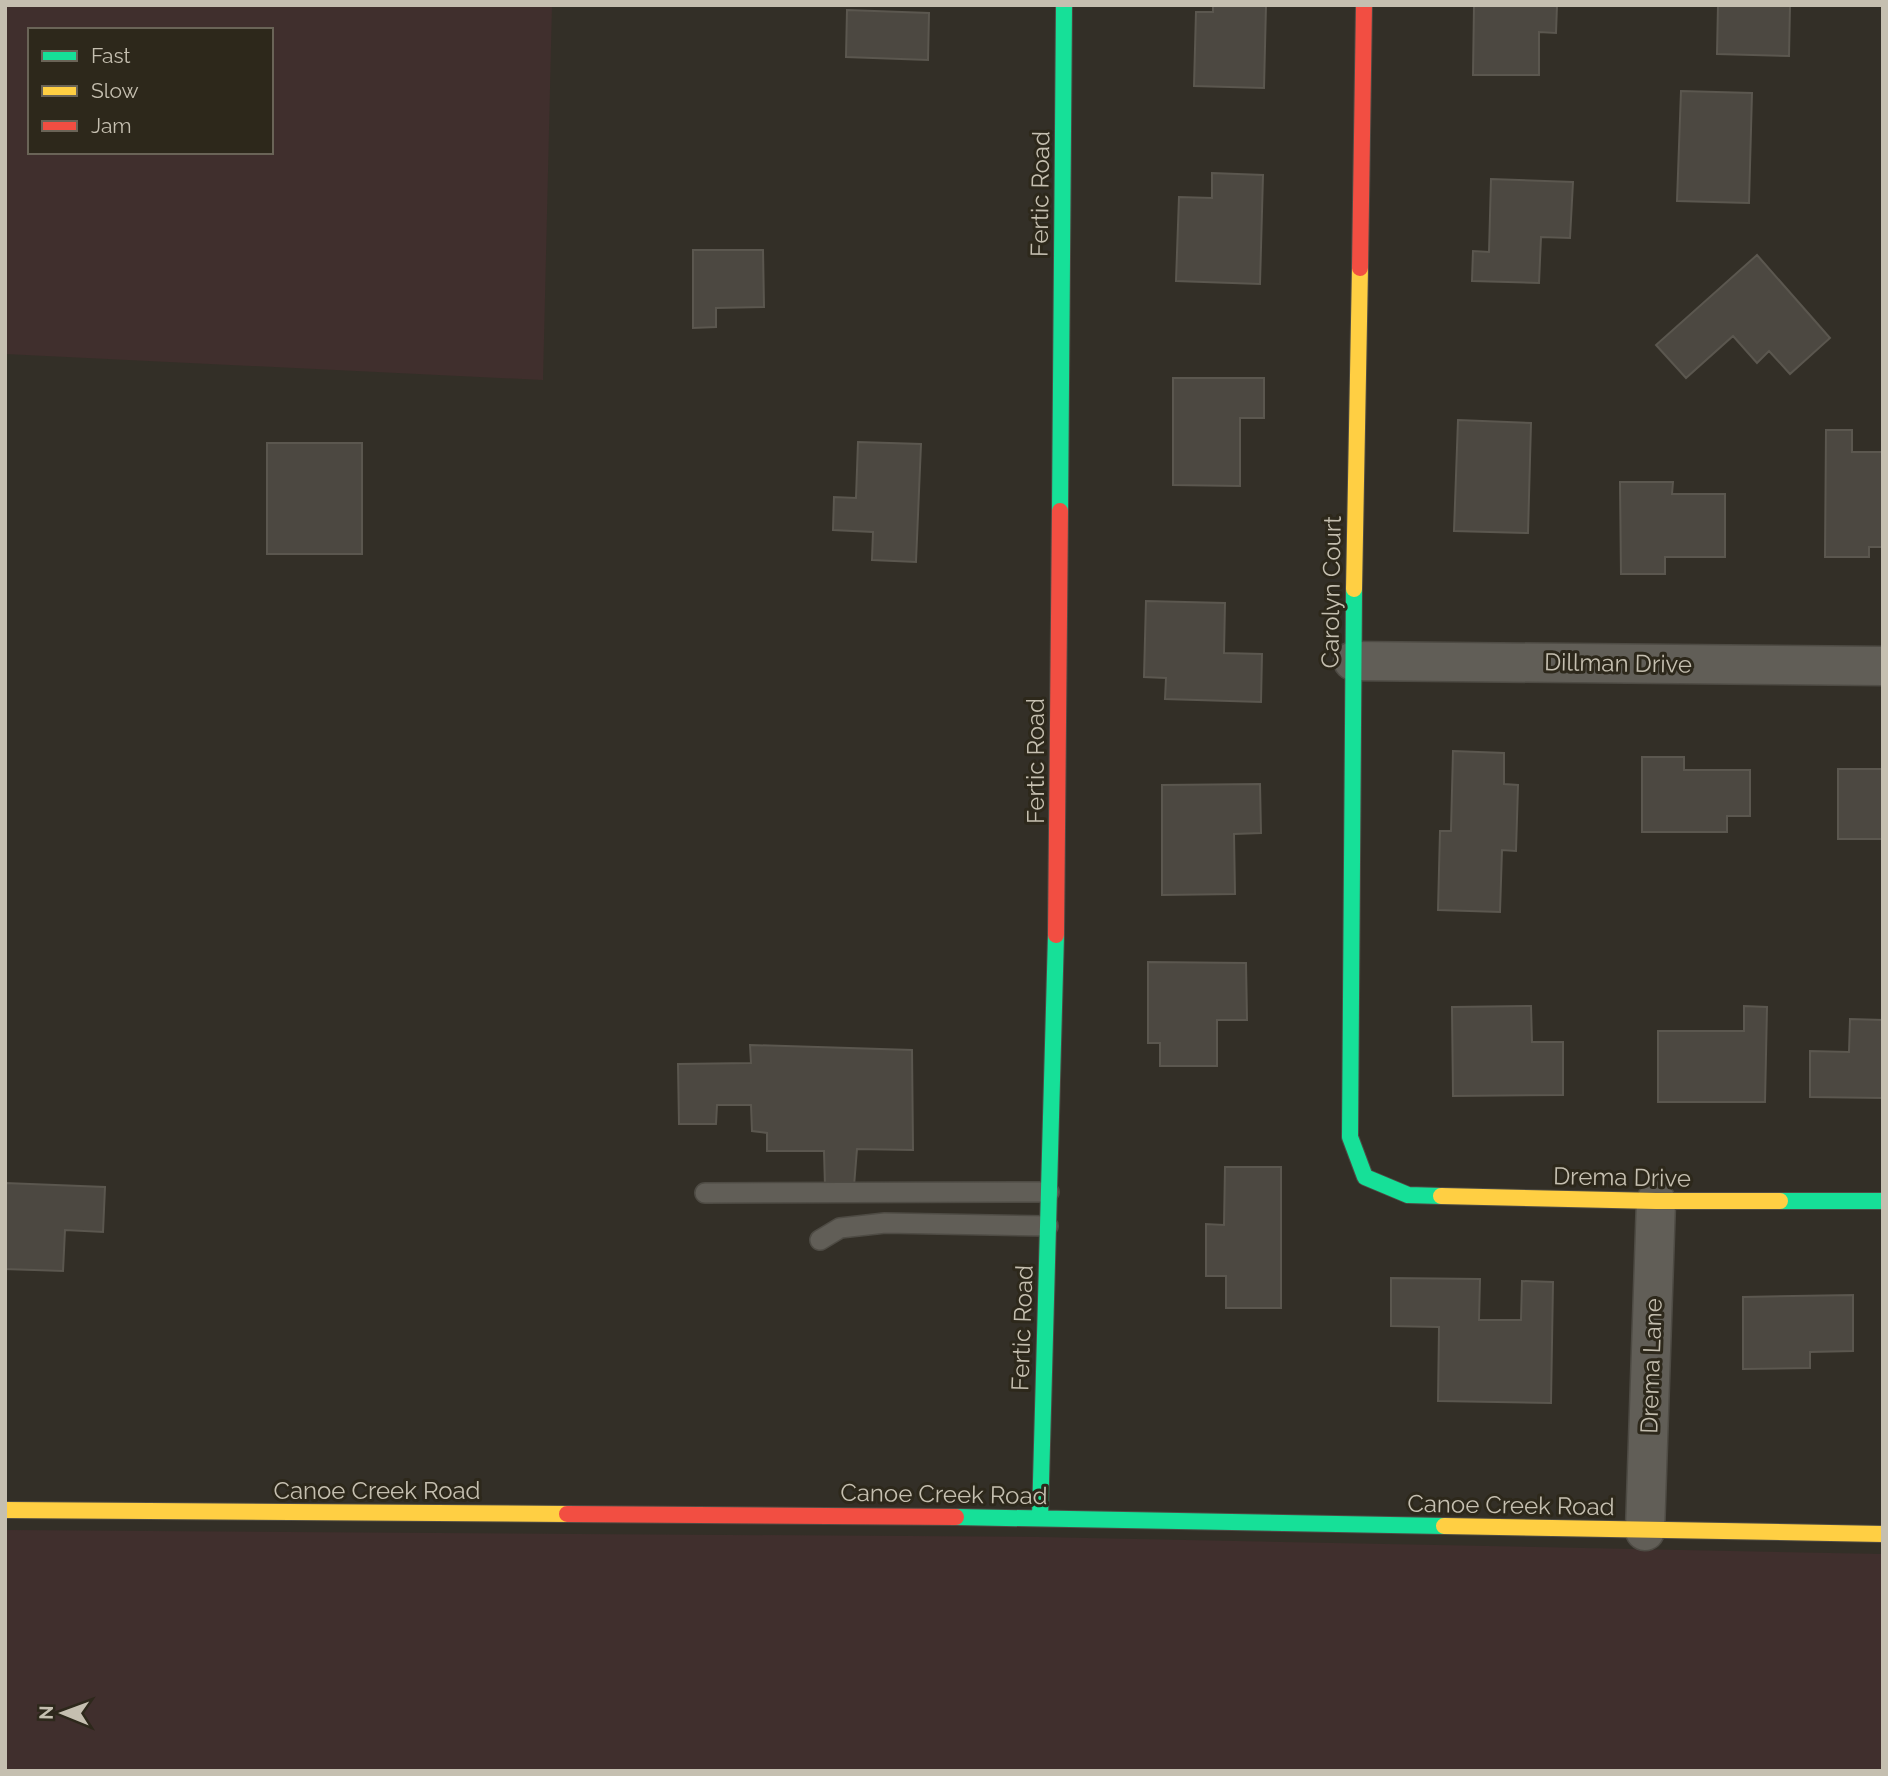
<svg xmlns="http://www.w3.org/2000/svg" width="1888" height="1776" viewBox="0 0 1888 1776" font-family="Raleway,sans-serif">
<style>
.green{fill:#402f2d;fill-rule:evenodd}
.building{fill:#4c4841;stroke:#5b574f;stroke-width:2}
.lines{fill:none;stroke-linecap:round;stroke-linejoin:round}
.lane-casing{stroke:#4e4b44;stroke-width:22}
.street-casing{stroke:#4e4b44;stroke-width:41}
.fast-casing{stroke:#4e4b44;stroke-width:18}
.slow-casing{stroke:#4e4b44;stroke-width:18}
.jam-casing{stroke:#4e4b44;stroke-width:18}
.lane{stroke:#615e57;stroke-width:19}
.street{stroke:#615e57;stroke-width:38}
.fast{stroke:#16e098;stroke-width:16}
.slow{stroke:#ffcf43;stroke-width:16}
.jam{stroke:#f24e42;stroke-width:16}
.labels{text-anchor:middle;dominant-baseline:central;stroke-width:6;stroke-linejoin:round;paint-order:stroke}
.street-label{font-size:24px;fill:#c5bfb0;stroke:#2d281b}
</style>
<rect width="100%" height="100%" fill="#332f27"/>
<path class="green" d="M5 5H552L543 380 5 354ZM30 30H271V152H30Z
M5 1530 1039 1537 1883 1554V1771H5Z"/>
<path class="building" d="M1213 5H1266L1264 88 1194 86 1196 12H1213Z
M1474 5H1557L1556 33 1539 32V75H1473Z
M1718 5H1790L1789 56 1717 54Z
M847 10 929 13 928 60 846 57Z
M1681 91 1752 93 1749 203 1677 201Z
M1212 173 1263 175 1260 284 1176 281 1179 197 1212 198Z
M1491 179 1573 182 1570 238 1541 237 1539 283 1472 281 1473 251 1489 252Z
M693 250H763L764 307 716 308V327L693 328Z
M1757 255 1830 338 1790 374 1769 351 1757 363 1733 336 1686 378 1656 345Z
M1173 378H1264V418H1240V486L1173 485Z
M1458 420 1531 423 1528 533 1454 531Z
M1826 430H1852V452H1882L1883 547H1869V557H1825Z
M858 442 921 444 916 562 872 560 873 532 833 530 834 497 856 498Z
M267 443H362V554H267Z
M1620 482H1673L1672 494H1725V557H1665V574H1621Z
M1146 601 1225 603 1224 653 1262 654 1261 702 1165 699 1166 678 1144 677Z
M1453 751 1504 753V784L1518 785 1516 851 1502 850 1500 912 1438 910 1440 831H1451Z
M1642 757H1684V770H1750V816H1727V832H1642Z
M1838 769H1883V839H1838Z
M1260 784 1261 833 1234 834 1235 894 1162 895V785Z
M1148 962 1246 963 1247 1020H1217V1066H1160V1043H1148Z
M1531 1006 1532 1042H1563V1095L1453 1096 1452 1007Z
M1744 1006 1767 1007 1765 1102H1658V1031H1744Z
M1850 1019 1883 1020V1098L1810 1097V1051L1849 1052Z
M750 1045 912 1050 913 1150 857 1149 854 1186H825L824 1151H767V1133L752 1131 751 1105H717L716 1124H679L678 1064 751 1063Z
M1225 1167H1281V1308H1226V1276H1206V1224L1224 1225Z
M5 1183 105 1187 103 1232 65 1230 63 1271 5 1269Z
M1391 1278 1480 1279 1479 1320H1521L1522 1281 1553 1282 1551 1403 1438 1401 1439 1327 1391 1326Z
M1853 1295V1351L1810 1352V1368L1743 1369V1297Z"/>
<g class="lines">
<g class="lane-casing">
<path id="lane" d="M705 1193 1049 1192
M820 1240 840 1228 885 1223 1048 1226"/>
</g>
<g class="street-casing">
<path id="street" d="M1353 661 1883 666
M1645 1531 1656 1201"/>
</g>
<g class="fast-casing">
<path id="fast" d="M1060 511 1064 5
M1354 589 1350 1137 1365 1177 1408 1195 1441 1196
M1780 1201H1883
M956 1517 1444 1526
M1040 1518 1056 935"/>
</g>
<g class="slow-casing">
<path id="slow" d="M1354 589 1360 268
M1441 1196 1656 1201H1780
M5 1510 567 1514
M1444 1526 1883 1534"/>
</g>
<g class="jam-casing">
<path id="jam" d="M1360 268 1364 5
M1056 935 1060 511
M567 1514 956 1517"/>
</g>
<use href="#lane" class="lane"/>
<use href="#street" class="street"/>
<use href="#fast" class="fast"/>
<use href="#slow" class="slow"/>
<use href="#jam" class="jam"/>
</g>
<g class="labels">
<g class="street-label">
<text transform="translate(1040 194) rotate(-89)">Fertic Road</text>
<text transform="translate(1331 592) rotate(-89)">Carolyn Court</text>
<text transform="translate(1618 663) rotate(1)">Dillman Drive</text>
<text transform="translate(1035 761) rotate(-90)">Fertic Road</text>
<text transform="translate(1622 1177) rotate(1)">Drema Drive</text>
<text transform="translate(1022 1328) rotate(-88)">Fertic Road</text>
<text transform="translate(1651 1366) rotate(-88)">Drema Lane</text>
<text x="377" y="1490">Canoe Creek Road</text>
<text transform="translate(944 1494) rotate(1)">Canoe Creek Road</text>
<text transform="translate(1511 1505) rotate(1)">Canoe Creek Road</text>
</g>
</g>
<rect width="1888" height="1776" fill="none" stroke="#c5bfb0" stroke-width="14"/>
<rect x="28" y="28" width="245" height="126" fill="#2d281b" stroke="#6a6457" stroke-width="2"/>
<rect x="42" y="51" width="35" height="10" fill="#16e098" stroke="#6a6457" stroke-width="2"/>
<text x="91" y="63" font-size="21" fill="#c5bfb0">Fast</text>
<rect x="42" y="86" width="35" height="10" fill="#ffcf43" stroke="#6a6457" stroke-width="2"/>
<text x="91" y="98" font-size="21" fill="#c5bfb0">Slow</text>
<rect x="42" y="121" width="35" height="10" fill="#f24e42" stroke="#6a6457" stroke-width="2"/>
<text x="91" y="133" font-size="21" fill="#c5bfb0">Jam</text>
<g transform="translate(63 1713) rotate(271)" stroke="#2d281b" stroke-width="5" paint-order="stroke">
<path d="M0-5L12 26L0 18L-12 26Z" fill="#c5bfb0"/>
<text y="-10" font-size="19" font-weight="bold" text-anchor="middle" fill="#c5bfb0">N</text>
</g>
</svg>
